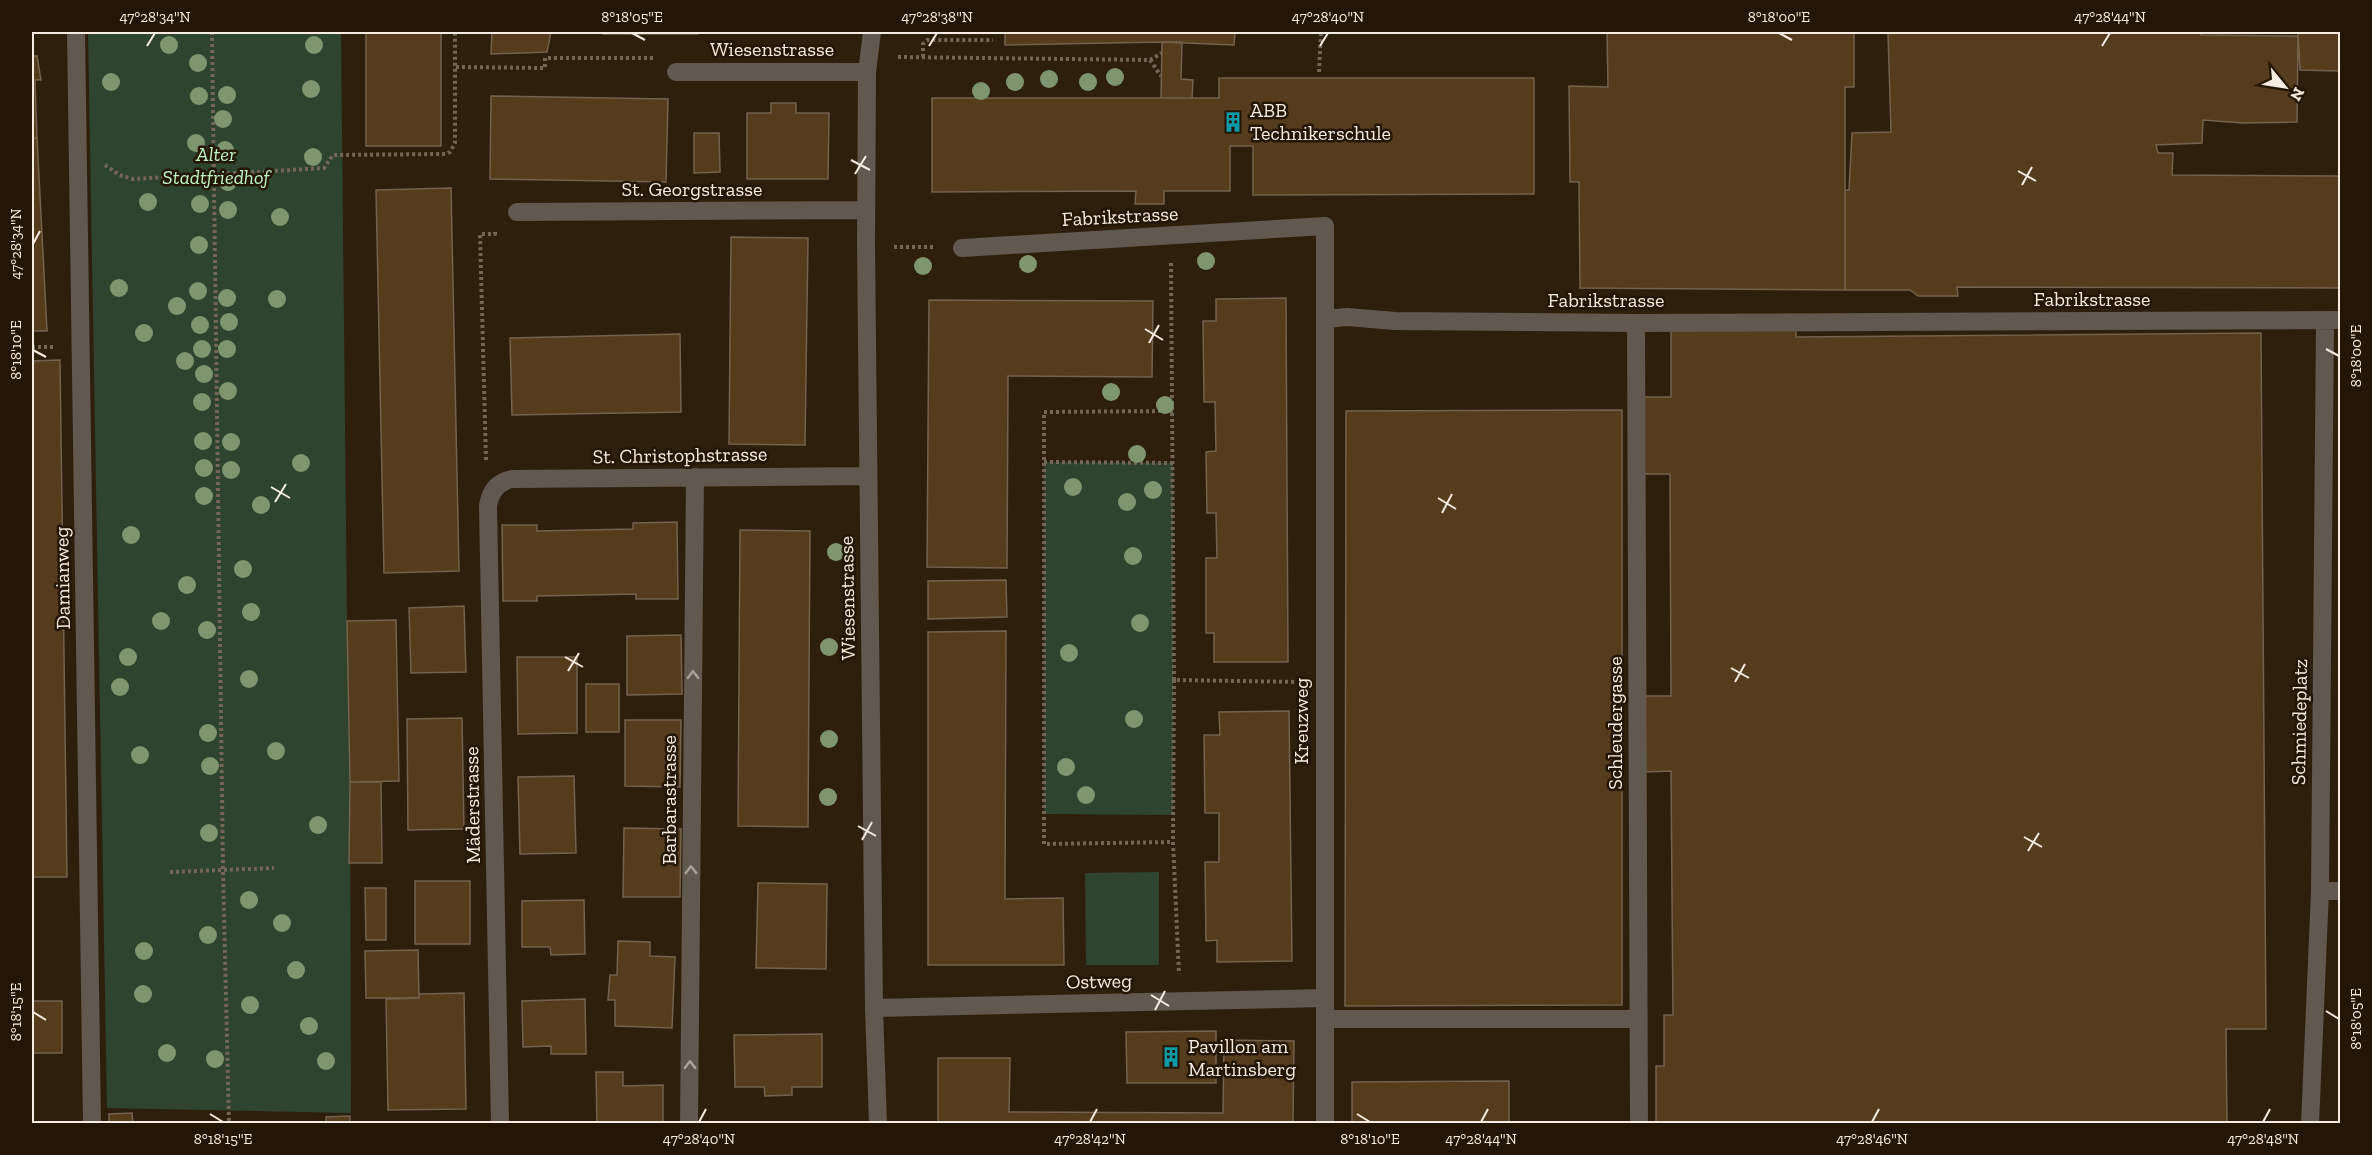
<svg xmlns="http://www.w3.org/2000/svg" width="2372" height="1155" viewBox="0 0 2372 1155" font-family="'Zilla Slab',serif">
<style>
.green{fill:#2e442f}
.building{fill:#553c1c;stroke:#73624e;stroke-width:1.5}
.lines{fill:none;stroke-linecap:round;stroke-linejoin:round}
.path{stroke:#736656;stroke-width:4;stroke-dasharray:3 3;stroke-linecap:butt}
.lane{stroke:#615850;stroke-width:18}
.street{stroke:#615850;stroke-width:18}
.tree{fill:#7e9570}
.oneway{stroke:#aca298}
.ticks{fill:none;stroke:#f6ece1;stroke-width:2}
.labels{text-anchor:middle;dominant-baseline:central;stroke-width:5;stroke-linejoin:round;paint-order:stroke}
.street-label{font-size:20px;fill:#f6ece1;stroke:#241604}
.poi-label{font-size:20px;fill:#f6ece1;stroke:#241604;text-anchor:start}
.park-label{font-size:20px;font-style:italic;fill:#bff5c1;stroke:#241604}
.neatline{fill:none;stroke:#f6ece1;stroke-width:2}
.ticks-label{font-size:15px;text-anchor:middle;fill:#f6ece1}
</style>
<rect width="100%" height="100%" fill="#2e1f0d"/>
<path class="green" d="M88 32H341L347 621 350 782 351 1113 107 1108Z
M1044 462 1173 463V815L1044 814Z
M1159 872V965H1086L1085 873Z"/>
<path class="building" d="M366 32H441V146H366Z
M492 32H551L547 52 491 54Z
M603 32H698V34H603Z
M1005 32H1235L1234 45 1162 42 1005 45Z
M1607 32H1854V87H1845V290L1580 288 1579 182H1570L1569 86 1608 87Z
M1888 32H2200L2201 35 2298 36 2297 122 2243 123 2203 120 2202 143 2156 145 2158 153H2173L2172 175 2340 176V288L1957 287 1958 296H1918L1910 290H1845V190H1849L1852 133 1891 132Z
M2298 32H2340V71L2300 70Z
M1162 42H1182L1181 79 1193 80 1192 98H1161Z
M32 56H37L41 80H35L37 138H32Z
M1219 78H1534V194L1253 195V146H1230V191H1164V204H1135L1136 191 932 192V98H1219Z
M491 96 668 99 666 182 490 179Z
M771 103H796V113H829L828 179H747V113H771Z
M694 133H719L720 172 694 173Z
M32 138H37L47 331H32Z
M451 188 459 571 384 573 376 190Z
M731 237 808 238 805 445 729 444Z
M1286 298 1288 662H1214V633H1206V558H1217L1216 513H1207L1206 452 1216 451 1215 402H1204L1203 321H1216V299Z
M929 300 1153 301 1152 377 1008 376 1007 568 927 567Z
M1796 325V337L2261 333 2266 1029H2226L2227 1124H1656V1066H1664V1015H1673L1671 771 1642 772V696H1671L1670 474H1640V397H1671V328Z
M680 334 681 412 512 415 510 338Z
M60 360 67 877H32V361Z
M1622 410V1005L1345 1006 1346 411Z
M677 522 678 599H636V594L537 596V601H503L502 525H537V531L633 529V523Z
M740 530 810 531 808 827 738 826Z
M1006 580 1007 617 928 619V581Z
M464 606 466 672 411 673 409 608Z
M396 620 399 781 350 782 347 621Z
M1006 631 1005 899 1063 898 1064 965H928V632Z
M681 635 682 694 627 695V636Z
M517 657H577V733L518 734Z
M586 684H619V732H586Z
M1289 711 1292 961 1217 962V940L1206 941 1205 862H1219V813H1205L1204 735H1220L1219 712Z
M462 718 464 829 408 830 407 719Z
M625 720H681L680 787 625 786Z
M574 776 576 853 520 854 518 777Z
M350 782H381L382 863H349Z
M624 828 681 829 680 897H623Z
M415 881H470V944H415Z
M758 883 827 884 826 969 756 968Z
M365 888H386V940H366Z
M584 900 585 954 551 955 550 947H522V901Z
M618 941 650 942V956L675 957 672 1028 615 1026V1000H608L610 975H617Z
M418 950 419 998H366L365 951Z
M464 993 466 1109 388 1110 386 999 419 998V994Z
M585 999 586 1054H551V1046L523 1047 522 1001Z
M32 1001H62V1053H32Z
M1216 1031V1083H1127L1126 1032Z
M822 1034V1087H792V1095L765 1096 764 1087H735L734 1035Z
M1224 1040 1294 1041 1293 1124H938V1058H1010L1009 1112 1223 1113Z
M596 1072H623V1086L663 1085V1124H597Z
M1509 1081V1124H1352V1082Z
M132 1113 133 1124H109V1114Z
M350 1116V1124H326V1117Z"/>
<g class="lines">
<path class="path" d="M212 32 223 870 229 1124
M898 57 1150 60 1162 53
M923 57V44L927 40H993
M1150 60 1161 76
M456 67 545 68V58H653
M1319 72 1321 32
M105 165 119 175 133 179 324 168 333 155 446 154 450 152 455 143V32
M894 247H935
M1171 263 1174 680 1299 682
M32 347H53
M1173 411 1044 412V844L1173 842
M486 460 480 234H495V230
M1044 462 1173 463
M1174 680 1173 842 1179 974
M170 872 274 868"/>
<path class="lane" d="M1636 323 1639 1124
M874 1008 1325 998
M1325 1019H1638"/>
<path class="street" d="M76 32 92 1124
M872 32 867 72 866 244 874 1008 878 1124
M676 72H867
M517 212 866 210
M962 248 1325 226V1124
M1326 319 1347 317 1395 321 1636 323 2340 320
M2320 891H2340
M500 1124 488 506C490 492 497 482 512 479L868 476
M689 1124 695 477
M2310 1124 2320 891 2325 320"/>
</g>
<g class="tree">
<circle cx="169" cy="45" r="9"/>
<circle cx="314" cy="45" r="9"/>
<circle cx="198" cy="63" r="9"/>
<circle cx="1115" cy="77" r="9"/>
<circle cx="1049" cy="79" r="9"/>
<circle cx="111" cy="82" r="9"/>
<circle cx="1015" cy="82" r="9"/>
<circle cx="1088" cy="82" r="9"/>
<circle cx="311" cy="89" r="9"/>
<circle cx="981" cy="91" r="9"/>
<circle cx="227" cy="95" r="9"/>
<circle cx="199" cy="96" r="9"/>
<circle cx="223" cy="119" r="9"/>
<circle cx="196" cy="143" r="9"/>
<circle cx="225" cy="150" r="9"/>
<circle cx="313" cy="157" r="9"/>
<circle cx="228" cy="182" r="9"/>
<circle cx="148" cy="202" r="9"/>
<circle cx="200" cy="204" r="9"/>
<circle cx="228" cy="210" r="9"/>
<circle cx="280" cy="217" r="9"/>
<circle cx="199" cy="245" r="9"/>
<circle cx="1206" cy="261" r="9"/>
<circle cx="1028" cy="264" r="9"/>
<circle cx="923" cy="266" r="9"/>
<circle cx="119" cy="288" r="9"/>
<circle cx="198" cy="291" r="9"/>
<circle cx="227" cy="298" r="9"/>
<circle cx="277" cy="299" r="9"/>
<circle cx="177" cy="306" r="9"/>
<circle cx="229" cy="322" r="9"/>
<circle cx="200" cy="325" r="9"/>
<circle cx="144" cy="333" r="9"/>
<circle cx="202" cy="349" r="9"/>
<circle cx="227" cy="349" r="9"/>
<circle cx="185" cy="361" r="9"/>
<circle cx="204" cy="374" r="9"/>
<circle cx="228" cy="391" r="9"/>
<circle cx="1111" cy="392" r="9"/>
<circle cx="202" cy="402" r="9"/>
<circle cx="1165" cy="405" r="9"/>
<circle cx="203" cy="441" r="9"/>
<circle cx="231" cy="442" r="9"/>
<circle cx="1137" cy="454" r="9"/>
<circle cx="301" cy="463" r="9"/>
<circle cx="204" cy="468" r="9"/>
<circle cx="231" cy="470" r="9"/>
<circle cx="1073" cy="487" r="9"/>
<circle cx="1153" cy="490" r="9"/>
<circle cx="204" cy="496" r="9"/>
<circle cx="1127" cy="502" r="9"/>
<circle cx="261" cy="505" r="9"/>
<circle cx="131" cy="535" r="9"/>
<circle cx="836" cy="552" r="9"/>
<circle cx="1133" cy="556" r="9"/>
<circle cx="243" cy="569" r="9"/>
<circle cx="187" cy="585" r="9"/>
<circle cx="251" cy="612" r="9"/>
<circle cx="161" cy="621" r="9"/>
<circle cx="1140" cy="623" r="9"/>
<circle cx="207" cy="630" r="9"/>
<circle cx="829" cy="647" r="9"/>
<circle cx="1069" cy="653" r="9"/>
<circle cx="128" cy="657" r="9"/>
<circle cx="249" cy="679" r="9"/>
<circle cx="120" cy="687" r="9"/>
<circle cx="1134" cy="719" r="9"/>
<circle cx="208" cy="733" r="9"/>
<circle cx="829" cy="739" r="9"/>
<circle cx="276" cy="751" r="9"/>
<circle cx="140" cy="755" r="9"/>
<circle cx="210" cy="766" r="9"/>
<circle cx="1066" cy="767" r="9"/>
<circle cx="1086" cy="795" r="9"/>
<circle cx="828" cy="797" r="9"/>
<circle cx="318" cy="825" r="9"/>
<circle cx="209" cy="833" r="9"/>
<circle cx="249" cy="900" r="9"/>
<circle cx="282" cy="923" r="9"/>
<circle cx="208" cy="935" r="9"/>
<circle cx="144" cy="951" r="9"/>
<circle cx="296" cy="970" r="9"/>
<circle cx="143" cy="994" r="9"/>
<circle cx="250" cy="1005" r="9"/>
<circle cx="309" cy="1026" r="9"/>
<circle cx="167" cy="1053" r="9"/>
<circle cx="215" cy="1059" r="9"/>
<circle cx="326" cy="1061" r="9"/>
</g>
<defs><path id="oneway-chevron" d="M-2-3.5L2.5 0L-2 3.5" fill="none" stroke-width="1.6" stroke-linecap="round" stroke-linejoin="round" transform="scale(1.5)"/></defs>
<g class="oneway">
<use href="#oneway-chevron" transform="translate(693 675) rotate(-90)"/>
<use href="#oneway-chevron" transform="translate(691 870) rotate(-90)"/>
<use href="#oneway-chevron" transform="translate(690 1065) rotate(-90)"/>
</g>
<path class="ticks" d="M632 33 645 40M1779 33 1792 40M147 46 155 33M929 46 937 33M1320 46 1328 33M2102 46 2110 33M851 160 870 170M2018 171 2036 181M855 174 866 156M2022 185 2032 167M33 244 40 231M1145 329 1163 340M1149 343 1159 325M2326 349 2339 356M33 350 46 357M271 487 290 498M1438 498 1456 509M275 502 286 484M1442 513 1452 494M565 657 583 667M1731 668 1749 678M568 671 579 653M1735 682 1745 664M858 826 876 836M2024 837 2042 847M862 840 872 822M2028 851 2039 833M1151 995 1169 1006M1155 1010 1165 991M2326 1011 2339 1019M33 1012 46 1020M210 1114 223 1122M1357 1114 1370 1122M699 1122 706 1109M1090 1122 1097 1109M1481 1122 1488 1109M1872 1122 1879 1109M2263 1122 2270 1109"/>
<defs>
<g id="building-bare" transform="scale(1.62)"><path d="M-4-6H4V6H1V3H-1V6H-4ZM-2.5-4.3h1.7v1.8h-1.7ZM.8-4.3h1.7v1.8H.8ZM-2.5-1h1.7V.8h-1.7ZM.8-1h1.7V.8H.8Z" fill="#0f9aa8" stroke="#241604" stroke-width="2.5" paint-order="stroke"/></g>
</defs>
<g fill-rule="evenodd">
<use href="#building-bare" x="1233" y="122"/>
<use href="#building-bare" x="1171" y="1057"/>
</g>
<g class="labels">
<g class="street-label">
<text x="772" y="49">Wiesenstrasse</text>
<text x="692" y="189">St. Georgstrasse</text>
<text transform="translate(1120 216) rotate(-3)">Fabrikstrasse</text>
<text x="2092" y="299">Fabrikstrasse</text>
<text x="1606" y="300">Fabrikstrasse</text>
<text transform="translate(680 455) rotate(-1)">St. Christophstrasse</text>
<text transform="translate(62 578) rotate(-91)">Damianweg</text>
<text transform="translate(847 598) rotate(-91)">Wiesenstrasse</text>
<text transform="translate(1301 721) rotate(-90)">Kreuzweg</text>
<text transform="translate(2299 722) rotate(-89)">Schmiedeplatz</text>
<text transform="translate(1615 723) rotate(-90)">Schleudergasse</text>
<text transform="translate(669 800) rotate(-90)">Barbarastrasse</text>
<text transform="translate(472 805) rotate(-91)">Mäderstrasse</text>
<text transform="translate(1099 981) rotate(-1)">Ostweg</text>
</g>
<g class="poi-label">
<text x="1250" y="110">ABB<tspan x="1250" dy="23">Technikerschule</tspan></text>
<text x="1188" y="1046">Pavillon am<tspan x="1188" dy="23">Martinsberg</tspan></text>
</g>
<g class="park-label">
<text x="216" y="154">Alter<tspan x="216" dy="23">Stadtfriedhof</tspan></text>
</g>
</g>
<rect width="2372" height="1155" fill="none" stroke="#241604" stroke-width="66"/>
<g transform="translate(2285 87) rotate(120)" stroke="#241604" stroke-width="4.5" paint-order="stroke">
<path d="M0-4.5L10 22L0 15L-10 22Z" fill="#f6ece1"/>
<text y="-9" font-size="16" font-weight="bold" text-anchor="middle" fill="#f6ece1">N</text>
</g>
<rect x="33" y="33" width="2306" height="1089" class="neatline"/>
<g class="ticks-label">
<text x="155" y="22">47°28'34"N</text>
<text x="632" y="22">8°18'05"E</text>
<text x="937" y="22">47°28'38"N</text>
<text x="1328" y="22">47°28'40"N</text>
<text x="1779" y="22">8°18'00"E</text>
<text x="2110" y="22">47°28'44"N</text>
<text transform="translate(16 244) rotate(-90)" y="5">47°28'34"N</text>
<text transform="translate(16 350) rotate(-90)" y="5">8°18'10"E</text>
<text transform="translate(2356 356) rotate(-90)" y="5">8°18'00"E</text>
<text transform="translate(16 1012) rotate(-90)" y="5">8°18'15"E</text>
<text transform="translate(2356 1019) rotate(-90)" y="5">8°18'05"E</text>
<text x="223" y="1144">8°18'15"E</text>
<text x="699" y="1144">47°28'40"N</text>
<text x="1090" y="1144">47°28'42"N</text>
<text x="1370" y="1144">8°18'10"E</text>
<text x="1481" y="1144">47°28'44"N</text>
<text x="1872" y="1144">47°28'46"N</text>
<text x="2263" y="1144">47°28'48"N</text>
</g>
</svg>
